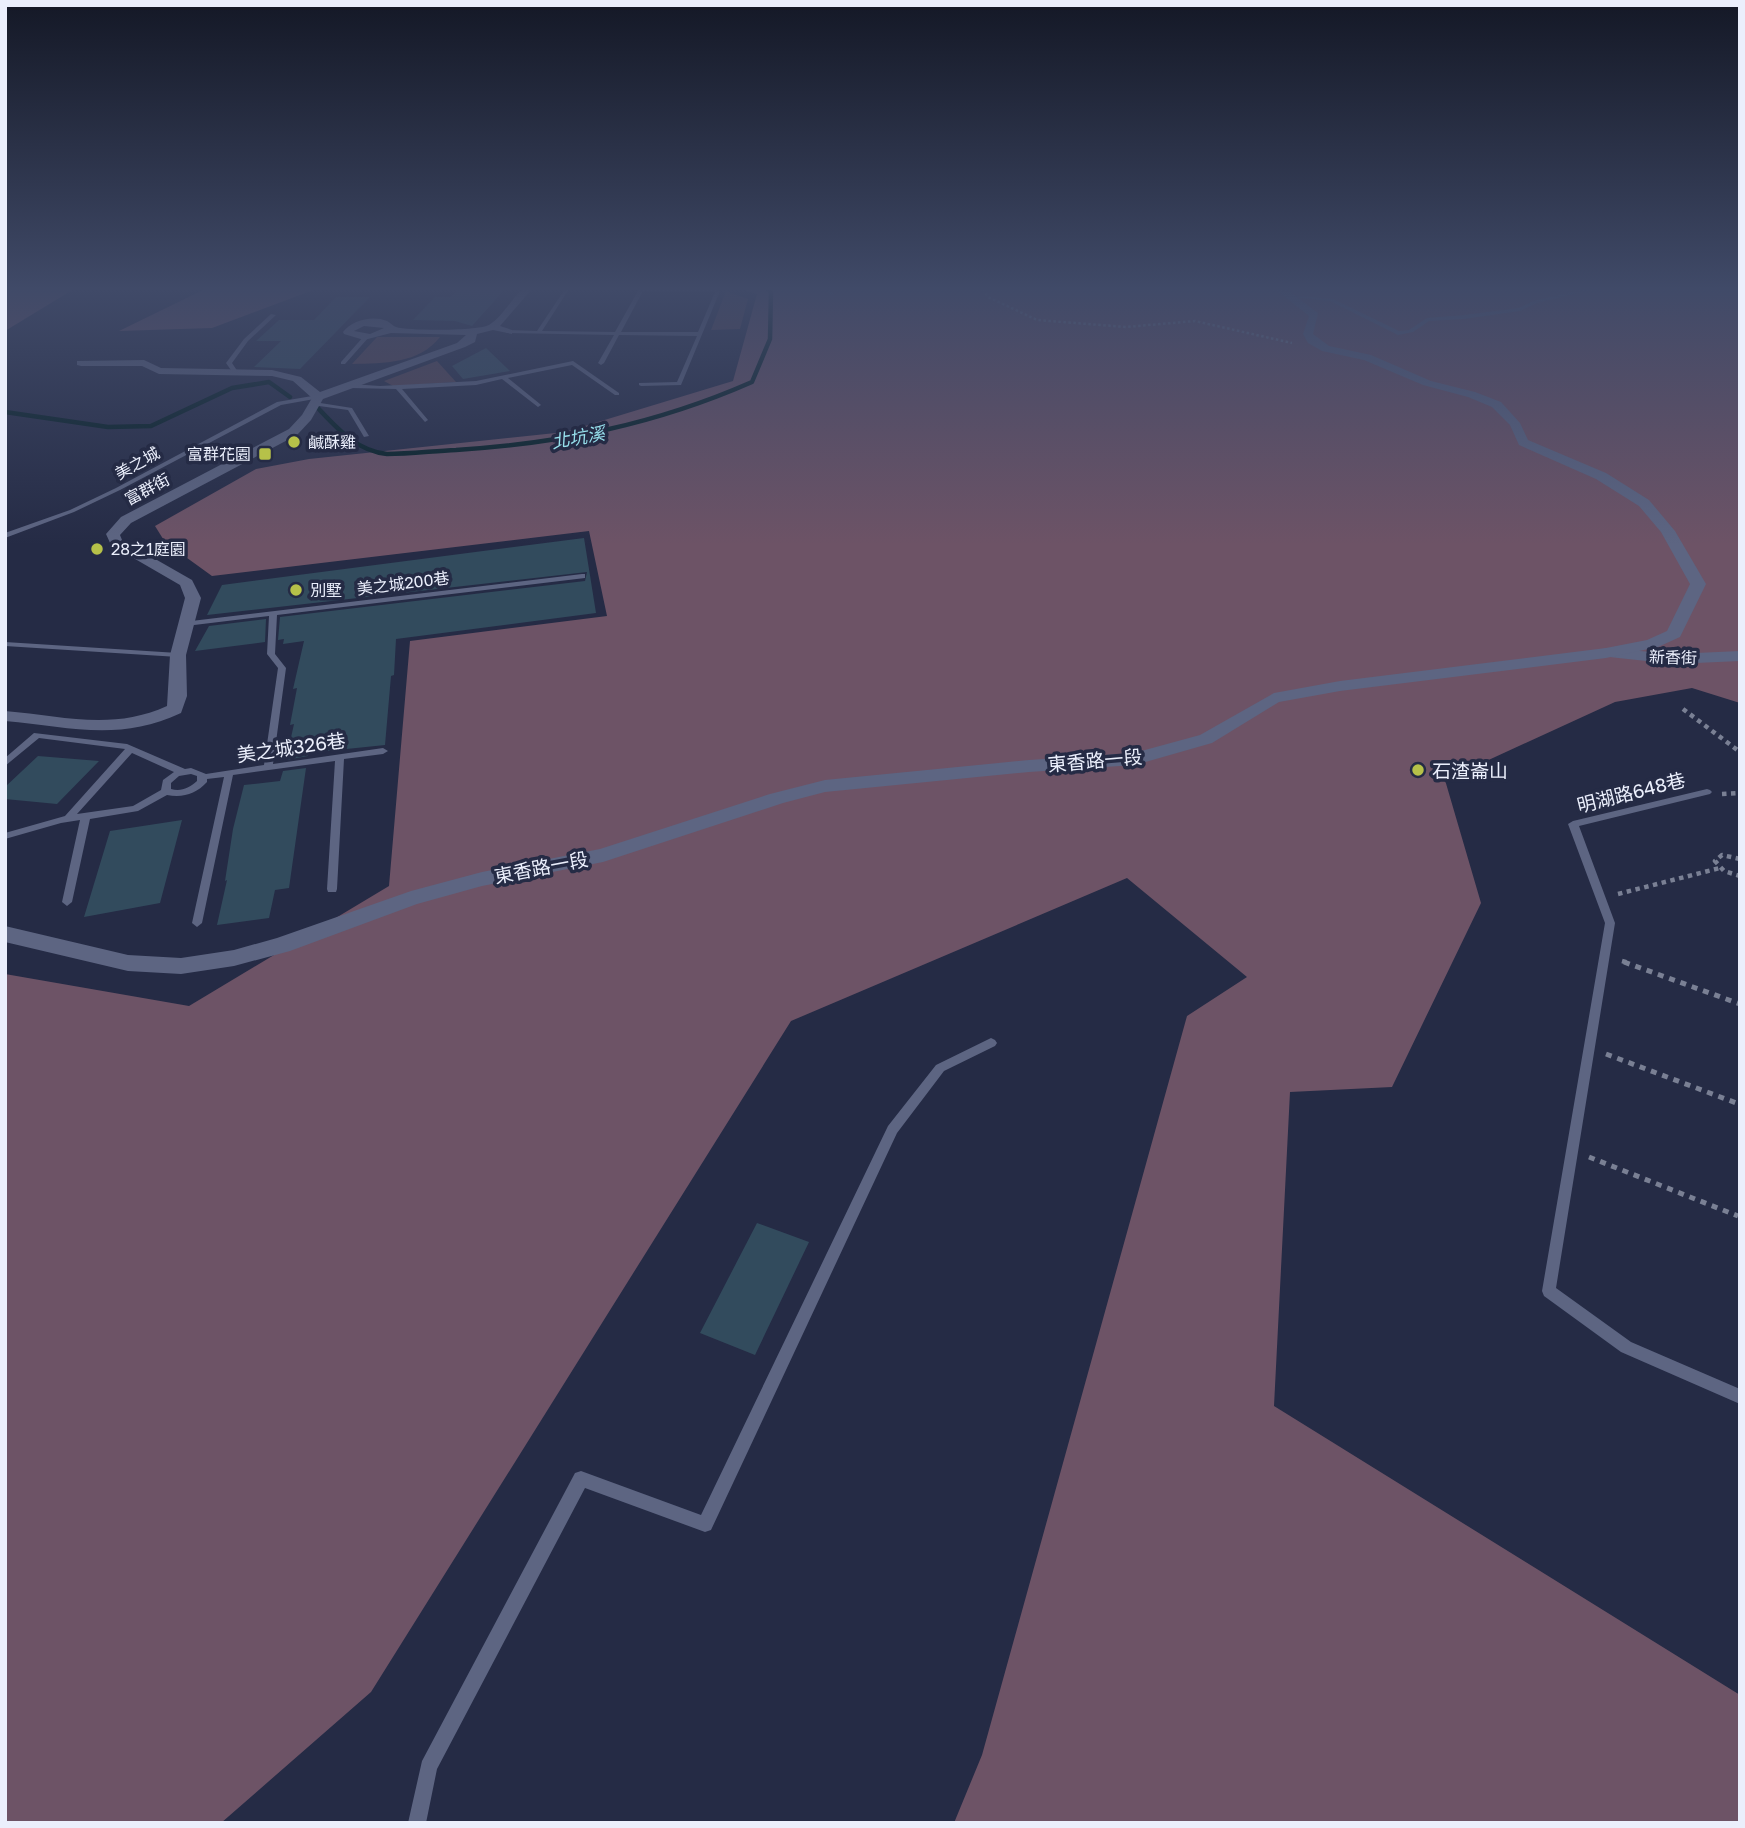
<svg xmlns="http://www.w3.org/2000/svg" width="1745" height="1828" viewBox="0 0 1745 1828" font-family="'Golos Text','Noto Sans TC',sans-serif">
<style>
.green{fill:#564351}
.forest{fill:#6d5366}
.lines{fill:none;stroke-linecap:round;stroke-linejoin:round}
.stream{stroke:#011d21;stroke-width:4.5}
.building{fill:#324b5d}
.path-far2{stroke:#7a8094;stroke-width:2.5;stroke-dasharray:2.5 2.5;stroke-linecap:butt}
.path-far1{stroke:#7a8094;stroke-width:4.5;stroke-dasharray:4.5 4.5;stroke-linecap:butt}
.path{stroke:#7a8094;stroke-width:5;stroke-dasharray:6 6;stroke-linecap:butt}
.service{fill:#5d6582;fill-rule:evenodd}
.minor{fill:#5d6582;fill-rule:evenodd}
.tertiary{fill:#5d6582;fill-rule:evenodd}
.poi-dot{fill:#b6c149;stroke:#252b45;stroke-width:2.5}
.labels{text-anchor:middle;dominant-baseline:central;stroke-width:7;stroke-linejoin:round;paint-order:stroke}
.far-poi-label{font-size:16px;fill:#ebeffc;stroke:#252b45;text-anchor:start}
.far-street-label{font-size:16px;fill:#ebeffc;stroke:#252b45}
.far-water-label{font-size:18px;font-style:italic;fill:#96dfeb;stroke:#252b45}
.street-label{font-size:19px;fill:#ebeffc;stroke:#252b45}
.poi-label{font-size:19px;fill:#ebeffc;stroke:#252b45;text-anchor:start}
</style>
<rect width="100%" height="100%" fill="#252b45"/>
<path class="green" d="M726 291 748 299 740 329 711 330Z
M377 337H440C419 364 384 363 352 364Z
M437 361 456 382 393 386 384 381Z"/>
<path class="forest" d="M5 289H74L5 331Z
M205 289H316L212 328 119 331Z
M741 289H1740V703L1692 688 1615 702 1445 780 1481 903 1392 1087 1290 1092 1274 1406 1740 1695V1823H954L982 1755 1187 1016 1247 977 1127 878 791 1021 371 1692 221 1823H5V974L189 1006 389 886 410 641 607 616 589 531 212 576 165 542 155 526 256 469 309 459 565 432 733 381 757 294Z"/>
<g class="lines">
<path class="stream" d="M316 406C336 427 356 451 387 454 410 454 433 451 456 450 562 443 654 425 752 382L770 339 771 292 768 289
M5 412 108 427 151 426 232 388 269 382 290 397"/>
</g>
<path class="building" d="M459 289H505L472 326 455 321 413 320 435 297H451Z
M336 297H370L300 369 254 367 281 341H256L279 320H314Z
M486 348 510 371 463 379 452 366Z
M584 538 596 613 396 639 394 675 391 676 385 745 308 753V756L286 760 294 724 290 725 297 688 293 689 304 641 283 644 284 639 278 640 280 617 585 581 587 572 207 615 222 585Z
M266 619 265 642 195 651 209 626Z
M38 756 99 761 57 804 5 799V787Z
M306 768 289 888 275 890 269 918 217 925 227 880 225 881 233 829 244 785 280 781 283 771Z
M182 820 160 903 84 917 110 831Z
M757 1223 809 1242 755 1355 700 1333Z"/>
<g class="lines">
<path class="path-far2" d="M983 289 988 297 1037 320 1126 327 1195 321 1292 343"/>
<path class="path-far1" d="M1683 709 1740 752
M1722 794 1740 793
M1740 859 1722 855 1715 861 1724 871 1740 876
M1618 894 1720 868
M1622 961 1629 963"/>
<path class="path" d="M1624 962 1740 1004
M1606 1054 1739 1104
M1589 1157 1738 1216"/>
<path class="service" d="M565 289H569L542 331 615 332 639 289 718 290 720 291 681 385 641 386 639 385V383L677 382 697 336 619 335 604 363 601 365 598 363 614 335 506 333 508 330 537 331ZM643 291 715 292 698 332H621Z
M825 289H830L834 294 830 295Z
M1586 289H1594L1537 303 1520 311 1464 319 1429 321 1413 332 1398 335 1330 301 1285 296 1287 295 1333 299 1399 331 1409 330 1427 318 1464 315 1519 308 1533 301Z
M271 314 276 315 248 341 232 363 238 372 233 373 226 363 244 339Z
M364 336 369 337 345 364H341V362Z
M573 361 619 393V395H615L572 365 508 378 540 404 541 405 538 407 502 379 476 385 402 389 428 420 425 422 396 389 351 388 348 386 351 384 380 386 476 381Z
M318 395 321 397 320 398 281 405 120 490 74 512 5 538V533L70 510 116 488 277 402Z
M314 402 352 408 369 436 364 437 348 410 312 405V403Z
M582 574H585V578L277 615 275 654 286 668 273 764 383 748 388 751 383 754 344 759 337 889 336 892H328L327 889 335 761 233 775 202 923 197 927 192 923 224 777 207 779V782C196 794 183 798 167 795L138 811 90 819 72 902 67 906 62 902 80 820 61 823 5 839V833L65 816 125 749 39 738 5 766V758L34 733 127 744 185 769 191 768 206 774 264 765 278 668 267 654 269 616 186 626H183V622ZM132 753 174 772 163 780 161 790 133 806 77 814ZM191 774 197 776V781C189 788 181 792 171 789V783L179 776Z
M5 642 178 653 182 655 178 657 5 646Z
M1707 789 1710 790 1712 792 1710 794 1579 826 1615 923 1556 1288 1631 1342 1740 1389V1404L1621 1352 1544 1296 1542 1291 1605 923 1568 824 1573 821Z
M991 1038 995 1040 997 1043 995 1046 944 1071 897 1133 711 1530 705 1532 585 1488 437 1769 426 1823H408L422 1761 575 1473 581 1471 701 1515 888 1126 936 1065Z"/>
<path class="minor" d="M522 289H532L500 326 512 330V334L493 330 477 334 475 342 465 347 323 399 311 420 297 435 131 523 120 535 122 540 192 580 201 598 186 655 187 696 181 713C119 742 70 727 5 721V711C63 716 112 731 167 706L170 655 185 598 180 585 111 545 106 534 121 517 289 429 302 415 312 398 293 381 272 376 159 374 142 366H81L77 365V361L144 360 161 368 272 370 301 377 320 392 457 343 466 335 391 333 364 340 344 334 343 332C352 320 373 315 387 321 391 323 393 326 396 327 409 331 477 331 489 325 501 318 512 299 522 289ZM364 326 384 328 370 334 354 331Z
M1606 648 1674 654 1740 651V661L1674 664 1600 656 1598 653 1600 650Z"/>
<path class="tertiary" d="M1275 289H1286L1318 313 1313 334 1329 346 1371 355 1431 381 1475 392 1501 402 1520 423 1528 440 1606 473 1649 500 1675 531 1706 584 1680 637 1658 647 1606 658 1340 691 1279 702 1212 743 1135 765 1029 772 825 792 783 803 603 862 482 886 417 904 290 951 234 966 181 974 128 971 5 942V926L128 955 181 958 234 950 277 938 411 891 482 872 600 849 770 794 825 780 1029 760 1134 753 1200 735 1274 693 1340 681 1606 648 1647 640 1667 631 1690 584 1661 532 1639 506 1596 479 1519 445 1510 425 1492 407 1468 397 1423 385 1364 360 1322 351 1308 343 1303 334 1309 316Z"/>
</g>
<linearGradient id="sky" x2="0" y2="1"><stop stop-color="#141826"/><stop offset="0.53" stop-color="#404a68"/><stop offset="1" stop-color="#404a68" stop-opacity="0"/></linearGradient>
<rect width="1745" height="545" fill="url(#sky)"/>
<g class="poi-dot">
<circle cx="294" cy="442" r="7"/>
<rect x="258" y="447" width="14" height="14" rx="3.5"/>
<circle cx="97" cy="549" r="7"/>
<circle cx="296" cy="590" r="7"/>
<circle cx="1418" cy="770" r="7"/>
</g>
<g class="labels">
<g class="far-poi-label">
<text x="308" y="442">鹹酥雞</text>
<text x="251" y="454" text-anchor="end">富群花園</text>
<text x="111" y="549">28之1庭園</text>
<text x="310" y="590">別墅</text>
</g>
<g class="far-street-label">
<text transform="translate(137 463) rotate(-29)">美之城</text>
<text transform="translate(147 489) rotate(-28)">富群街</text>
<text transform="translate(403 583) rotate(-7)">美之城200巷</text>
<text transform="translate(1673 657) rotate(2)">新香街</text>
</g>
<g class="far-water-label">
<text transform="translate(578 437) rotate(-10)">北坑溪</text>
</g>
<g class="street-label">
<text transform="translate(291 747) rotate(-8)">美之城326巷</text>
<text transform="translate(1095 760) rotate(-5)">東香路一段</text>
<text transform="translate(1631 792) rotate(-14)">明湖路648巷</text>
<text transform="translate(541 867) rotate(-11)">東香路一段</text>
</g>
<g class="poi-label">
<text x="1432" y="770">石渣崙山</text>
</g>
</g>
<rect width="1745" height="1828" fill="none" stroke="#ebeffc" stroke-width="14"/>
</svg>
